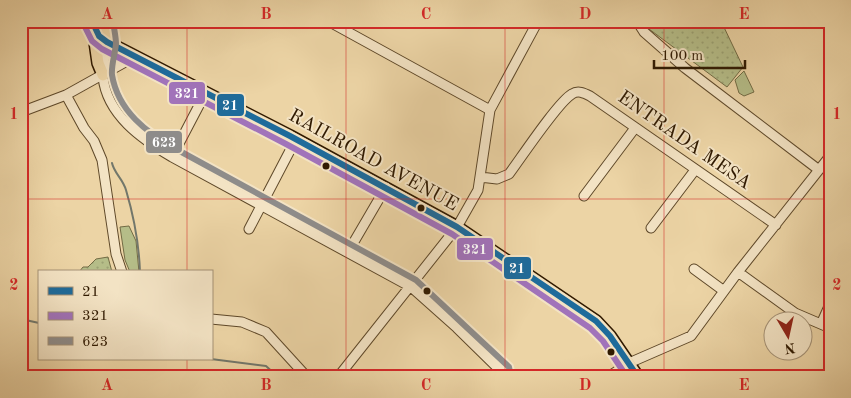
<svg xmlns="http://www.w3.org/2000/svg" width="851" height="398" viewBox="0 0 851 398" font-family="'Old Standard TT',serif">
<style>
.grass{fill:url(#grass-dots);stroke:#726b44}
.green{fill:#b5bd88;stroke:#726b44}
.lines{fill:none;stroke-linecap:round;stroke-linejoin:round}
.stream{stroke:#72776b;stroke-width:2}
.minor-casing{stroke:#5e4829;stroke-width:11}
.major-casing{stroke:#2f1900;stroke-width:14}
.minor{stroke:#f3e3c4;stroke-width:9}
.major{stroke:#ecd4a5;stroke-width:11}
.bus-1-casing{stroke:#f3e3c4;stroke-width:10}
.bus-2-casing{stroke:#f3e3c4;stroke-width:10}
.bus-3-casing{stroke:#f3e3c4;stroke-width:10}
.bus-1{stroke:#1e6b9b;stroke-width:6}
.bus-2{stroke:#a173ba;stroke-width:6}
.bus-3{stroke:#8e8c8a;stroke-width:6}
.grid{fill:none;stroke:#d62828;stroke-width:1;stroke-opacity:0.55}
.bus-dot{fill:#2f1900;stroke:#f3e3c4;stroke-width:2}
.labels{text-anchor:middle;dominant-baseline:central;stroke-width:4;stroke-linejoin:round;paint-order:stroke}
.street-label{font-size:19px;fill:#2f1900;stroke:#f3e3c4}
.line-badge{stroke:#f3e3c4;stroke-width:2}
.badge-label{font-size:14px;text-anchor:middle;font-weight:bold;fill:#fff}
.neatline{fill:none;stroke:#d62828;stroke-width:2}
.grid-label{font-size:16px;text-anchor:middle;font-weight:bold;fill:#d62828}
</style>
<defs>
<pattern id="grass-dots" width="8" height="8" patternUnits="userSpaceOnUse" patternTransform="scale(1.25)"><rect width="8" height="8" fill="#b5bd88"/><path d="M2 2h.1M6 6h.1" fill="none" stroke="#9ca274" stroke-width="1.8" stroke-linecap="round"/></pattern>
</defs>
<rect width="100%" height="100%" fill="#ecd4a5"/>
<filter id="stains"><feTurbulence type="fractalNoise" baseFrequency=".004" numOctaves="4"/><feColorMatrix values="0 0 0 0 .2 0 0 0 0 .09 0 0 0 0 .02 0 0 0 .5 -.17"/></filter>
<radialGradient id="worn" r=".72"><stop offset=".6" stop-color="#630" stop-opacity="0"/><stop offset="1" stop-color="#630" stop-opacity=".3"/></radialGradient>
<path class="grass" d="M645 21H721L743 67 727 87 649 29Z
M108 257 112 272H79L83 267H88L96 259Z"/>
<path class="green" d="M744 71 754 92 744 96 739 93 735 80Z
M129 226 136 241 139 272H130L125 260 120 227Z"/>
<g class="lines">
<path class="stream" d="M112 163C114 173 123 179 126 190 134 217 139 244 140 272
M21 319 39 323
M211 359 266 366 278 377"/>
<g class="minor-casing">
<path id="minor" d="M328 21 490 110
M637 21 644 32 685 68 819 170
M107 42C106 51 102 69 103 77 107 115 142 139 172 157L411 287 457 328 507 377
M66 95 84 128 94 141 102 160 116 254 122 272
M21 112 66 95 136 56
M172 157 206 92
M480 177 497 179 509 174C521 158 558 102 572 94 578 90 584 93 590 96L776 225
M584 196 635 128
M651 228 695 170
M249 229 296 139
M348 252 386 187
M694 269 724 291
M738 272 795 313 830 328
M211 319 242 322 266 332 307 377
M821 324 830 304
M338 377 457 227 478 190 490 110 538 21
M608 377 629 363 691 336 738 272 830 156"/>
</g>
<g class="major-casing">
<path id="major" d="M104 21 107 42
M93 26 99 36 107 42 290 136 457 227 596 321 610 336 638 377
M93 28 98 63 103 75"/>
</g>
<use href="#minor" class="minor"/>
<use href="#major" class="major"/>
<g class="bus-1-casing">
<path id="bus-1" d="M92 21 99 36 107 42 290 136 457 227 596 321 610 336 638 377"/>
</g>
<g class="bus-2-casing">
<path id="bus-2" d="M84 25 92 41 102 49 286 144 452 234 590 328 603 341 627 377"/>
</g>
<g class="bus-3-casing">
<path id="bus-3" d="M113 21C114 29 116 37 116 44 115 54 111 66 112 75 118 111 147 133 176 149L416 280 509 367 511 377"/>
</g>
<use href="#bus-1" class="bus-1"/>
<use href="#bus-2" class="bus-2"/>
<use href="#bus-3" class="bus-3"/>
</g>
<path class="grid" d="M187 21V272M346 21V377M505 21V377M664 21V377M21 199H830M187 359V377"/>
<g class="bus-dot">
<circle cx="326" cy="166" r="4.5"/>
<circle cx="421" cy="208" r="4.5"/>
<circle cx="427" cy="291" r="4.5"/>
<circle cx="611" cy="352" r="4.5"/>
</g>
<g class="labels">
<g class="street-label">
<text transform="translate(684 141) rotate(35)">ENTRADA MESA</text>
<text transform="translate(373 161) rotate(29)">RAILROAD AVENUE</text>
</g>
</g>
<g class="line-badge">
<rect x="168" y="81" width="38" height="24" rx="5" fill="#a173ba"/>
<rect x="216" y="93" width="29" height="24" rx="5" fill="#1e6b9b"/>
<rect x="145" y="130" width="38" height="24" rx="5" fill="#8e8c8a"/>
<rect x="456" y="237" width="38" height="24" rx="5" fill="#a173ba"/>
<rect x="503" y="256" width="29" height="24" rx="5" fill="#1e6b9b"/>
</g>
<g class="badge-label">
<text x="187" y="98">321</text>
<text x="230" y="110">21</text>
<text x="164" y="147">623</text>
<text x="475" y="254">321</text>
<text x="517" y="273">21</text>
</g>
<rect width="851" height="398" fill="none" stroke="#ecd4a5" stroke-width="55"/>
<rect x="38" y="270" width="175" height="90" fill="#f3e3c4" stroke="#a59276"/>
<rect x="48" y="287" width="25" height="8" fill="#1e6b9b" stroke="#a59276"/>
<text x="82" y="296" font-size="15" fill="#2f1900">21</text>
<rect x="48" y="312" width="25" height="8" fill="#a173ba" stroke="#a59276"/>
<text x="82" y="320" font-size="15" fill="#2f1900">321</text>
<rect x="48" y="337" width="25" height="8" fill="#8e8c8a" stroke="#a59276"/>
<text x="82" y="346" font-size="15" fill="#2f1900">623</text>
<g transform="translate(788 336) rotate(171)"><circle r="24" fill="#f3e3c4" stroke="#a59276"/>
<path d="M0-4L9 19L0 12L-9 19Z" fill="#8f2418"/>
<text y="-8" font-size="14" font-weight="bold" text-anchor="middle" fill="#2f1900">N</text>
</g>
<path d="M654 60v8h91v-8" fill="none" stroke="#2f1900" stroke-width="2.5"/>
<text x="661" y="60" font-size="15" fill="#2f1900" stroke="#f3e3c4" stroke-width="4" paint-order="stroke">100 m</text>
<rect x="28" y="28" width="796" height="342" class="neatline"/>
<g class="grid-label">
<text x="107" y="19">A</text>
<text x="266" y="19">B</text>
<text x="426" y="19">C</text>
<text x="585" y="19">D</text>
<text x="744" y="19">E</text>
<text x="14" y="119">1</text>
<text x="837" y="119">1</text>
<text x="14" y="290">2</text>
<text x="837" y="290">2</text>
<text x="107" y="390">A</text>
<text x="266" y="390">B</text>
<text x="426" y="390">C</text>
<text x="585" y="390">D</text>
<text x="744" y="390">E</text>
</g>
<rect width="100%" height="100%" filter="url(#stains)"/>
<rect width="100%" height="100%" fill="url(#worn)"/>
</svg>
